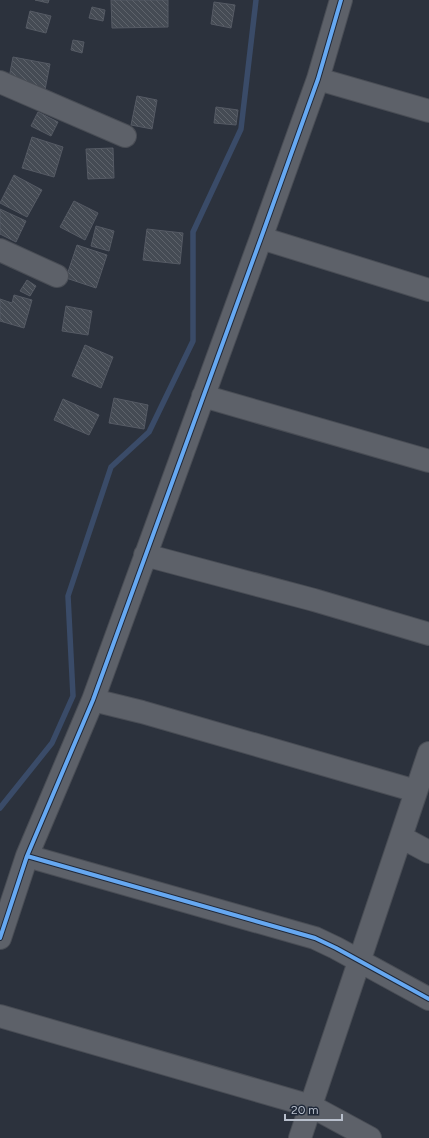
<svg xmlns="http://www.w3.org/2000/svg" width="429" height="1138" viewBox="0 0 429 1138" font-family="Figtree,sans-serif">
<style>
.lines{fill:none;stroke-linecap:round;stroke-linejoin:round}
.stream{stroke:#3a4b68;stroke-width:5.5}
.building{fill:url(#building-back-hatch);stroke:#555a64}
.minor-casing{stroke:#494d55;stroke-width:24}
.minor{stroke:#5d6169;stroke-width:22}
.cycleway-casing{stroke:#1f2838;stroke-width:6}
.cycleway{stroke:#66a8f1;stroke-width:4}
</style>
<defs>
<pattern id="building-back-hatch" width="6" height="6" patternUnits="userSpaceOnUse"><rect width="6" height="6" fill="#454b54"/><path d="M-1 5l2 2M0 0l6 6M5-1l2 2" fill="none" stroke="#5e636b"/></pattern>
</defs>
<rect width="100%" height="100%" fill="#2c323d"/>
<g class="lines">
<path class="stream" d="M0 808 52 743 73 696 68 596 111 467 149 432 193 341V232L241 129 256 0"/>
</g>
<path class="building" d="M35 0H49L48 3Z
M111 0H168V27L112 28Z
M214 2 235 5 231 28 211 24Z
M92 7 105 10 103 21 89 18Z
M30 11 51 16 46 33 26 28Z
M73 40 84 42 82 53 71 50Z
M13 57 50 64 43 100 6 94Z
M137 96 157 100 152 129 131 125Z
M216 107 238 110 236 125 214 123Z
M38 112 58 122 51 136 31 126Z
M32 137 63 147 54 177 22 168Z
M113 148 114 178 88 179 86 149Z
M14 175 42 190 27 217 0 203Z
M74 201 98 213 85 240 60 227Z
M0 209 26 221 16 242 0 234Z
M96 226 114 231 109 251 91 246Z
M147 229 183 233 180 264 143 260Z
M77 245 107 255 96 288 66 278Z
M27 280 36 286 30 296 20 291Z
M14 295 32 300 24 328 0 321V299L12 303Z
M66 306 92 311 88 335 62 331Z
M85 345 113 357 101 388 72 376Z
M114 398 148 405 144 429 109 423Z
M63 399 99 415 89 435 54 420Z"/>
<g class="lines">
<g class="minor-casing">
<path id="minor" d="M318 79 429 111
M0 82 125 136
M261 238 429 290
M0 250 57 276
M203 396 429 461
M145 555 314 600 429 634
M93 700 142 712 416 791
M401 837 429 852
M27 856 315 938 336 948 429 999
M0 938 27 856 93 700 261 238 318 79 341 0
M0 1016 311 1106 370 1138
M300 1138 429 753"/>
</g>
<use href="#minor" class="minor"/>
<g class="cycleway-casing">
<path id="cycleway" d="M27 856 315 938 336 948 429 999
M0 938 27 856 93 700 261 238 318 79 341 0"/>
</g>
<use href="#cycleway" class="cycleway"/>
</g>
<path d="M285 1114v6h57v-6" fill="none" stroke="#b8bfcc" stroke-width="2"/>
<text x="291" y="1114" font-size="12" fill="#b8bfcc" stroke="#1f2838" stroke-width="3" paint-order="stroke">20 m</text>
</svg>
